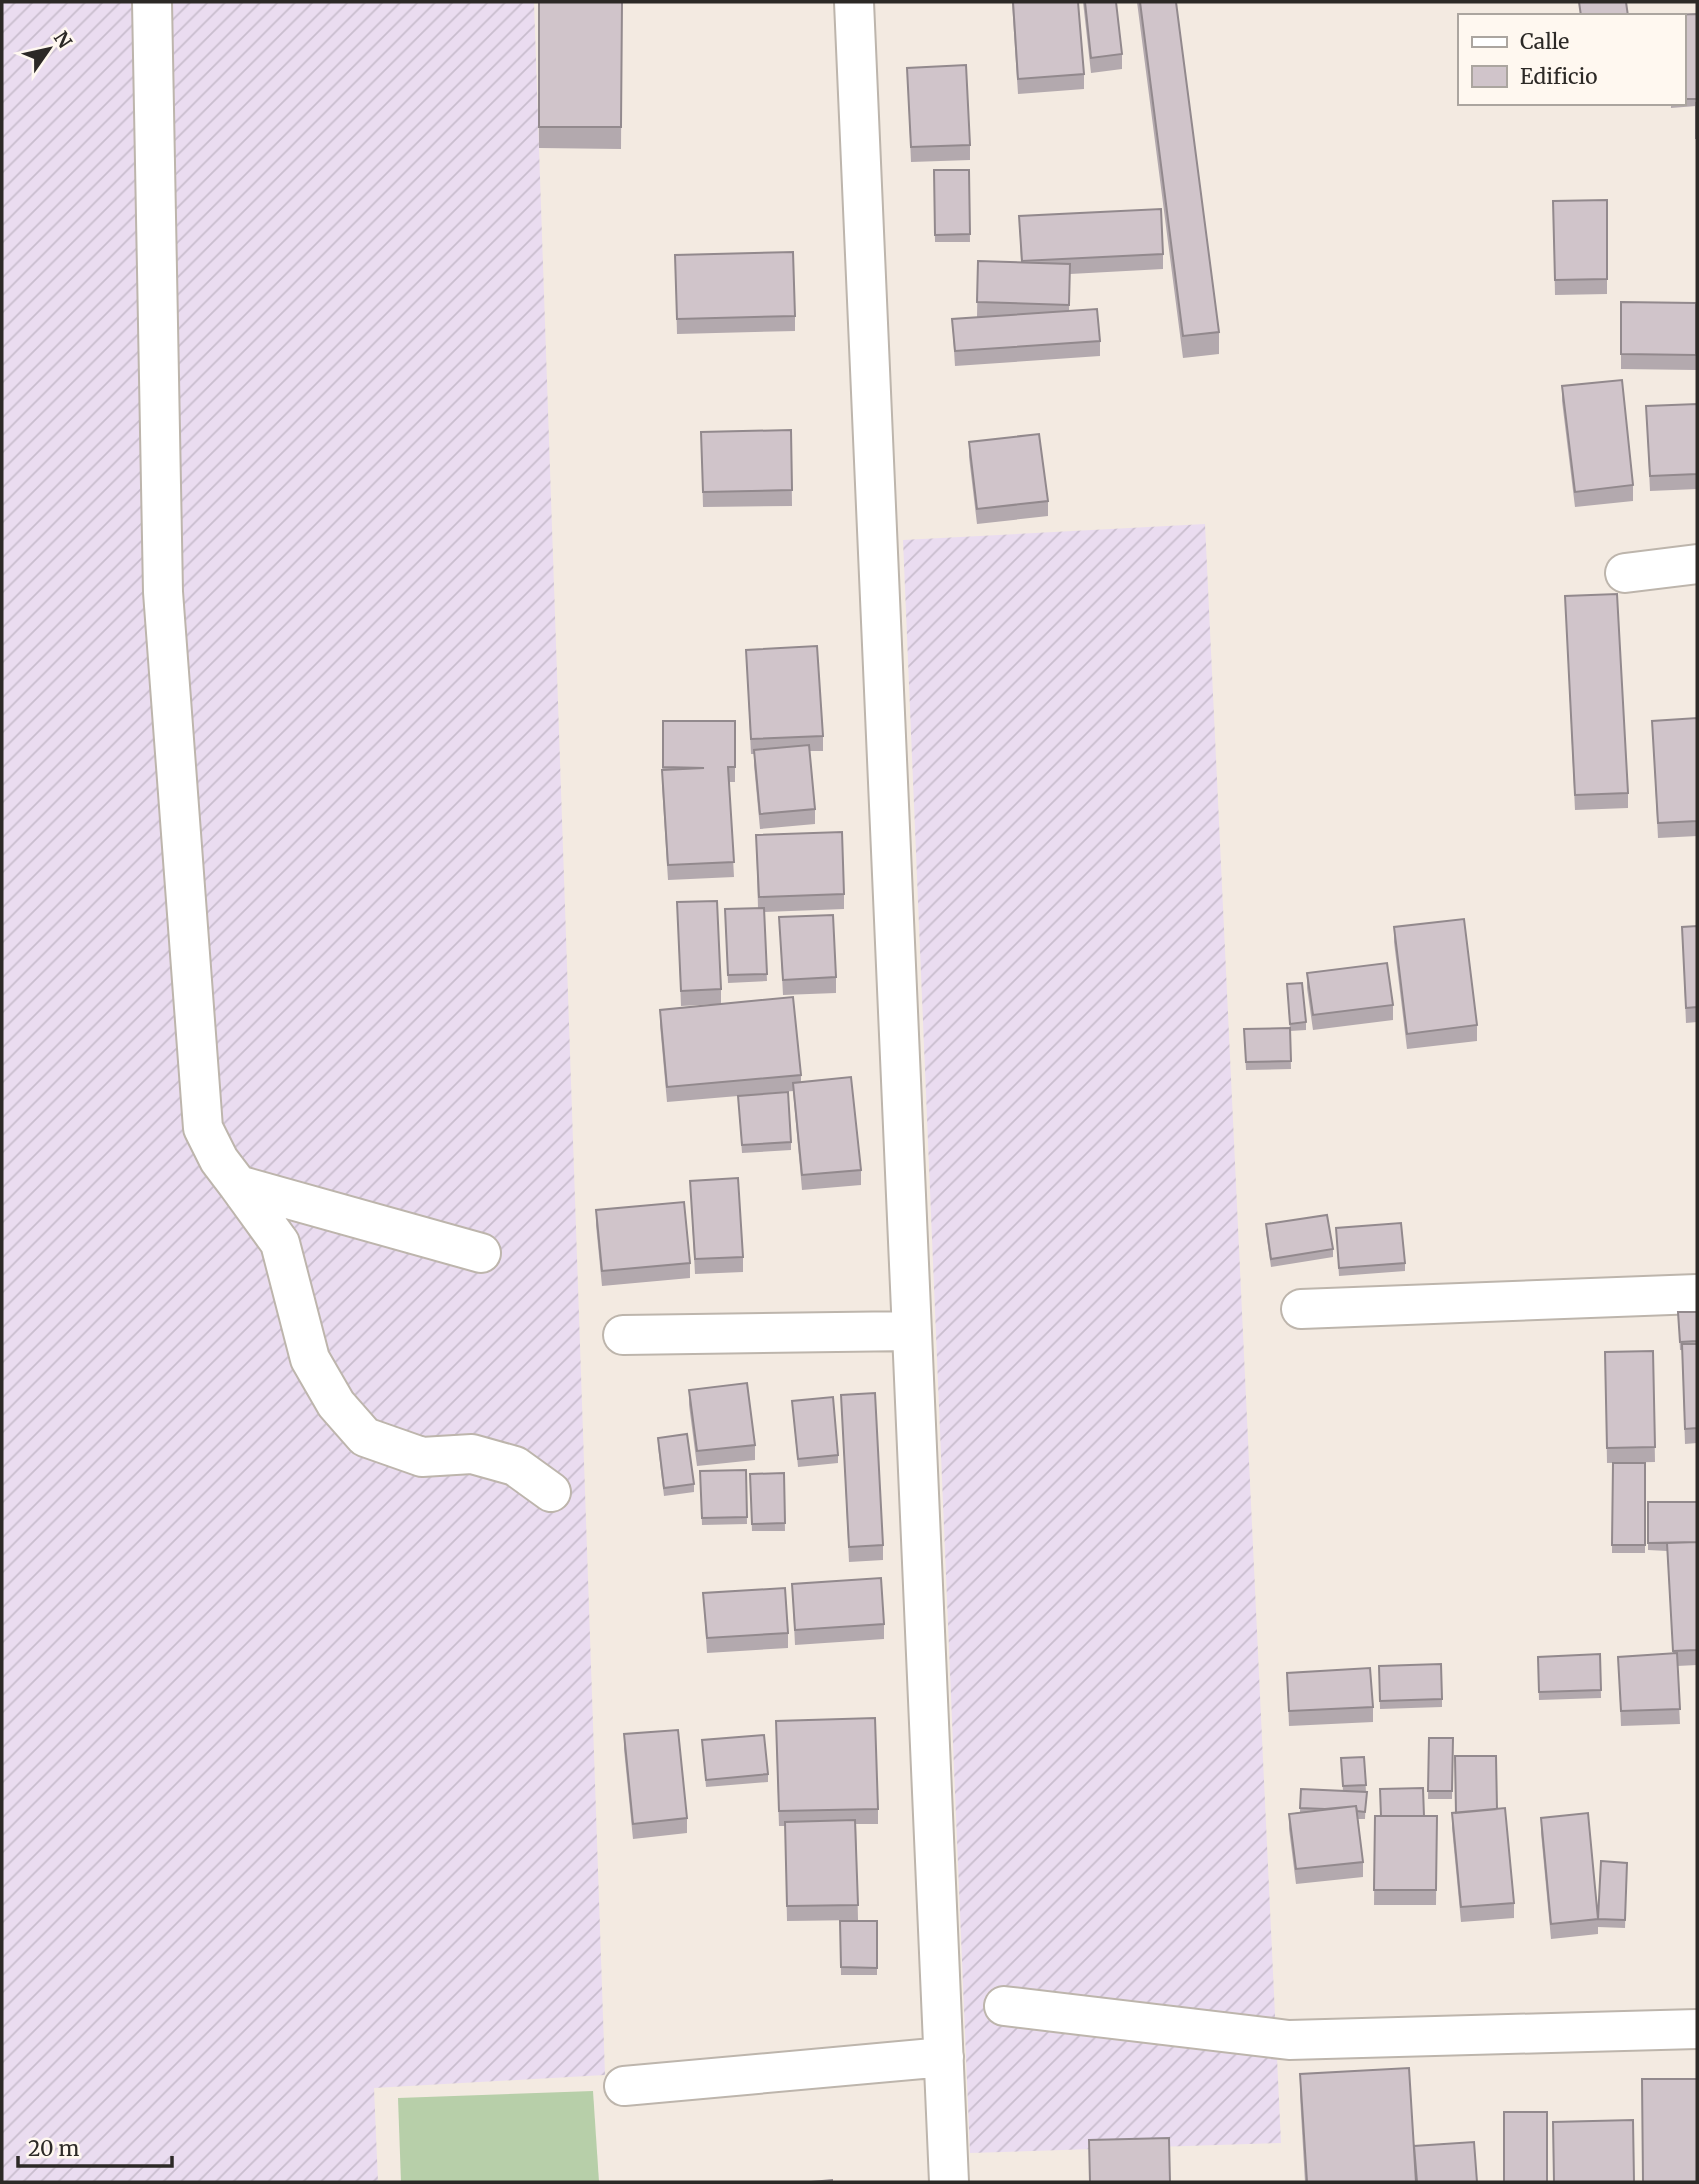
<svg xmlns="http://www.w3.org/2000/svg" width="1699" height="2184" viewBox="0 0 1699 2184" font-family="Merriweather,serif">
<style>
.industrial{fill:url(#industrial-furrows)}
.grass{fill:#b7cfa9}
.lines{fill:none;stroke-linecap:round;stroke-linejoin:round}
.minor-casing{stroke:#bdb5ac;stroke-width:42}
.minor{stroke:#fff;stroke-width:38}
.wall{fill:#b3a9ae}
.building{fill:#d0c4ca;stroke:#92898d;stroke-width:2}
</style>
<defs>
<pattern id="industrial-furrows" width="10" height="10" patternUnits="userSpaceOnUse" patternTransform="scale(1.75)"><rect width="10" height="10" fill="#eadcf0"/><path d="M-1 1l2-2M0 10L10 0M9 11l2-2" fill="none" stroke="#c9bdce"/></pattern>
</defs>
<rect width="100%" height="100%" fill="#f3eae1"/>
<path class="industrial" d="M2 2H534L605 2075 374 2088 378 2182H2Z
M1205 524 1281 2143 970 2153 903 540Z"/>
<path class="grass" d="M593 2091 599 2182H401L398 2098Z"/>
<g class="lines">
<g class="minor-casing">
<path id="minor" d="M152 2 163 592 203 1128 219 1160 238 1185 481 1253
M854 2 949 2182
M1625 573 1697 564
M238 1185 280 1243 310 1359 336 1404 365 1437 422 1457 472 1454 515 1466 551 1492
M1301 1309 1697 1294
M623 1335 911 1331
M1004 2006 1289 2040 1697 2029
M624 2086 944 2057"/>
</g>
<use href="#minor" class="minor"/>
</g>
<path class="wall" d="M538 2H622L621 149 539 148Z
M1012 2H1078L1084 74V89L1018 94Z
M1083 2H1116L1122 54V69L1091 73Z
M1137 2H1176L1219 332V354L1183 358Z
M1697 14V146H1696V106L1671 108V103H1683V16Z
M907 68 970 145V160L911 162Z
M934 170H969L970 242H935Z
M1607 200V294L1555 295 1553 201Z
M1019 216 1163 254V269L1070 274 1069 311 1100 341V356L955 366 952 319 977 317 978 261 1021 262Z
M675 255 795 316V331L677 334Z
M1621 302 1696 303V370L1621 369Z
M1562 386 1633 485V501L1575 507 1562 401Z
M1697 404V489L1650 491 1646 406Z
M791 430 792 506 703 507 701 432Z
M969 442 1048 501V516L977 524 969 457Z
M1565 596 1628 793V808L1575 810Z
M746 650 823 736V751H809L815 809V824L760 829 754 765V754H751Z
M1697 718V836L1658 838 1652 721Z
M663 721H735V782H729L734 877 668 880 662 785Z
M756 835 844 894V909L764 912 767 981 728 983 725 917 758 908Z
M677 902 721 989V1004L801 1075V1082L861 1170V1185L802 1190 793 1091 739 1096 791 1142V1150L742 1153 738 1096 667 1102 660 1025V1010L718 1004 681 1006Z
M779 917 836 977V993L783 995Z
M1697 926V1022L1686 1023 1682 927Z
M1394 927 1477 1025V1041L1407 1049 1394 942Z
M1307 973 1393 1005V1020L1313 1030 1307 988Z
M1287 984 1306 1022V1030L1290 1031Z
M1290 1028 1291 1069 1246 1070 1244 1029Z
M690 1181 743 1257V1272L695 1274Z
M596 1210 690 1263V1278L602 1286 596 1225Z
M1266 1224 1333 1249V1257L1271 1267 1266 1232Z
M1336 1228 1405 1263V1271L1339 1276Z
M1678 1312H1697V1443L1685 1444 1682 1350H1680Z
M1653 1351 1655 1462 1607 1463 1605 1352Z
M689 1390 755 1445V1460L697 1466 689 1405Z
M841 1395 883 1545V1560L849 1562Z
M792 1401 838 1455V1463L798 1467Z
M658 1438 694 1484V1492L664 1496 658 1446Z
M1613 1463H1645V1553H1612Z
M746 1470 747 1524 702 1525 700 1471Z
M784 1473 785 1531H752L750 1474Z
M1648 1502H1697V1665L1677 1666 1680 1724 1621 1726 1618 1657 1673 1653 1667 1551 1648 1550Z
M792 1584 884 1624V1639L795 1645Z
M703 1593 788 1633V1648L707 1653Z
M1600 1654 1601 1698 1539 1700 1538 1657Z
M1379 1666 1442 1699V1707L1380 1709Z
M1287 1673 1373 1707V1722L1289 1726Z
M624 1734 687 1818V1833L633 1839 624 1749Z
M776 1736 878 1809V1824H856L858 1920 787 1921 785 1826H779Z
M1429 1738H1453L1452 1799H1428Z
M702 1740 768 1774V1782L706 1787Z
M1364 1757 1366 1792 1365 1819H1358L1363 1862V1877L1296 1884 1289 1829V1814L1300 1812 1301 1789 1343 1791 1341 1758Z
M1497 1809 1514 1903V1918L1461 1922 1452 1828V1813Z
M1375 1816H1437L1436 1905H1374Z
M1541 1818 1598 1919V1934L1551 1939 1541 1833Z
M1627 1863 1625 1928 1598 1927V1919Z
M840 1921H877V1975H841Z
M1300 2074 1414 2157 1477 2182H1305L1300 2096Z"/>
<path class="building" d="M539 2H622L621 127H539Z
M1013 2H1078L1084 74 1018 79Z
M1085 2H1116L1122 54 1091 58Z
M1140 2H1176L1219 332 1183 336Z
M1579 2H1626L1628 16H1581Z
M1697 14V99H1683V16H1667V15Z
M966 65 970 145 911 147 907 68Z
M1696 103H1697V138H1696Z
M934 170H969L970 234 935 235Z
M1607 200V279L1555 280 1553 201Z
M1161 209 1163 254 1022 261 1019 216Z
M793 252 795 316 677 319 675 255Z
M978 261 1070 264 1069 305 977 302Z
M1621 302 1696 303V355L1621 354Z
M1097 309 1100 341 955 351 952 319Z
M1622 380 1633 485 1575 492 1562 386Z
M1697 404V474L1650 476 1646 406Z
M791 430 792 490 703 492 701 432Z
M1039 434 1048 501 977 509 969 442Z
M1617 594 1628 793 1575 795 1565 596Z
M817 646 823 736 751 739 746 650Z
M1697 718V821L1658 823 1652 721Z
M663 721H735V767H728L734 862 668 865 662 770 704 768 663 767Z
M809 745 815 809 760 814 754 750Z
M842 832 844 894 759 897 756 835Z
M717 901 721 989 681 991 677 902Z
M764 908 767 974 728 975 725 909Z
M833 915 836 977 783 980 779 917Z
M1464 919 1477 1025 1407 1034 1394 927Z
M1697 926V1007L1686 1008 1682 927Z
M1387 963 1393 1005 1313 1015 1307 973Z
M1302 983 1306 1022 1290 1024 1287 984Z
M793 997 801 1075 667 1087 660 1010Z
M1290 1028 1291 1061 1246 1062 1244 1029Z
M851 1077 861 1170 802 1175 793 1083Z
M788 1092 791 1142 742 1145 738 1096Z
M738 1178 743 1257 695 1259 690 1181Z
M684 1202 690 1263 602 1271 596 1210Z
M1327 1215 1333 1249 1271 1259 1266 1224Z
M1401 1223 1405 1263 1339 1268 1336 1228Z
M1678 1312H1697V1341L1680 1342Z
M1682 1344H1697V1428L1685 1429Z
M1653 1351 1655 1447 1607 1448 1605 1352Z
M747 1383 755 1445 697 1451 689 1390Z
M875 1393 883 1545 849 1547 841 1395Z
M833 1397 838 1455 798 1459 792 1401Z
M687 1434 694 1484 664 1488 658 1438Z
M1613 1463H1645V1545H1612Z
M746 1470 747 1517 702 1518 700 1471Z
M784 1473 785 1523 752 1524 750 1474Z
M1648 1502H1697V1542L1648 1543Z
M1697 1542V1650L1673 1651 1667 1543Z
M881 1578 884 1624 795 1630 792 1584Z
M785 1588 788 1633 707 1638 703 1593Z
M1677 1653 1680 1709 1621 1711 1618 1657Z
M1600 1654 1601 1690 1539 1692 1538 1657Z
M1441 1664 1442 1699 1380 1701 1379 1666Z
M1370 1668 1373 1707 1289 1711 1287 1673Z
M875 1718 878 1809 779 1811 776 1721Z
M678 1730 687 1818 633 1824 624 1734Z
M764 1735 768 1774 706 1780 702 1740Z
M1429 1738H1453L1452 1791H1428Z
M1455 1756H1496L1497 1809 1456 1813Z
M1364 1757 1366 1785 1343 1786 1341 1758Z
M1423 1788 1424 1816H1381L1380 1789Z
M1301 1789 1367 1792 1365 1812 1357 1811 1356 1806 1325 1809 1300 1808Z
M1356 1806 1363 1862 1296 1869 1289 1814Z
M1505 1808 1514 1903 1461 1907 1452 1813Z
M1588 1813 1598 1919 1551 1924 1541 1818Z
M1375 1816H1437L1436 1890H1374Z
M855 1820 858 1905 787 1906 785 1822Z
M1601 1861 1627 1863 1625 1920 1598 1919Z
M840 1921H877V1968L841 1967Z
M1409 2068 1416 2182H1307L1300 2074Z
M1642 2079H1697V2182H1643Z
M1504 2112H1547V2182H1504Z
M1633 2120 1634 2182H1554L1553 2122Z
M1169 2138 1170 2182H1090L1089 2140Z
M1474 2142 1477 2182H1417L1414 2146Z
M832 2180V2182H811Z"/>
<rect width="1699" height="2184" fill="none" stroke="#2c2926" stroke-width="7"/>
<rect x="1458" y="14" width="228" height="91" fill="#fff8f0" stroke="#aba59f" stroke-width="2"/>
<rect x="1472" y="37" width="35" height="10" fill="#ffffff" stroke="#aba59f" stroke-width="2"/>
<text x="1520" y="49" font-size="21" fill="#2c2926">Calle</text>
<rect x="1472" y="66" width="35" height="21" fill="#d0c4ca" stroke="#aba59f" stroke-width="2"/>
<text x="1520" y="84" font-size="21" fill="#2c2926">Edificio</text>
<g transform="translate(49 49) rotate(56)" stroke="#fff8f0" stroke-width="5" paint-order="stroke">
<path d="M0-5L12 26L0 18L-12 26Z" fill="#2c2926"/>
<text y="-10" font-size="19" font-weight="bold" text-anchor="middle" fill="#2c2926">N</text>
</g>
<path d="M18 2156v10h154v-10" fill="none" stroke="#2c2926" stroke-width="3.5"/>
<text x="28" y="2156" font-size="21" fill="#2c2926" stroke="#fff8f0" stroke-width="5" paint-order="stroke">20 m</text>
</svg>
